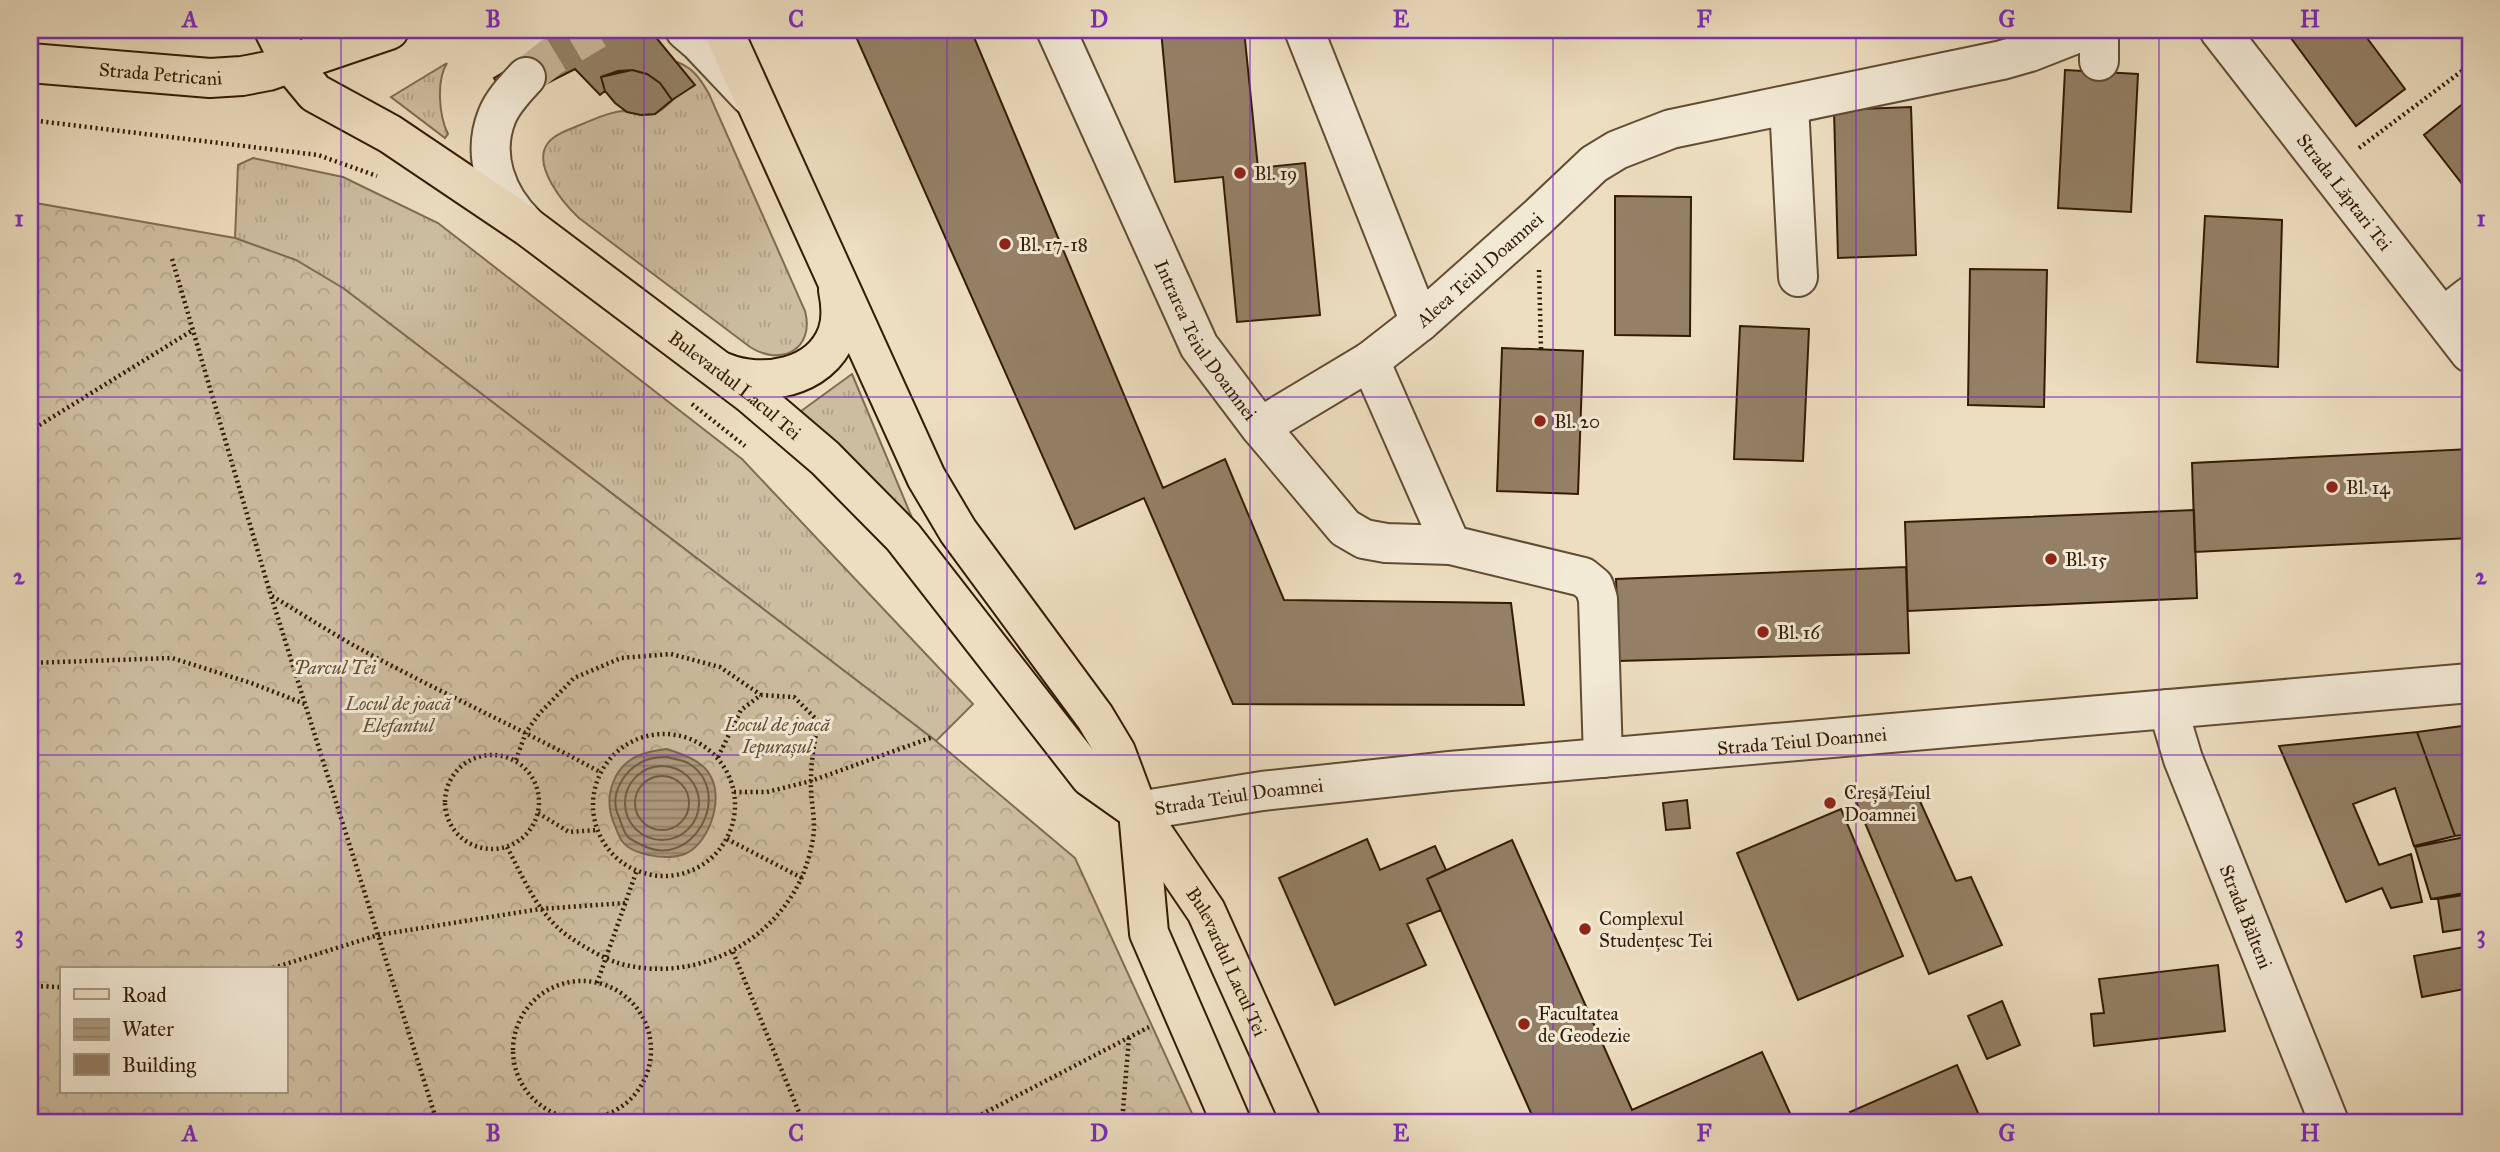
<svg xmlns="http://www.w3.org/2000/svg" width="2500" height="1152" viewBox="0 0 2500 1152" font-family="'IM FELL Great Primer',serif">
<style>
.grass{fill:url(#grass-tufts);stroke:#806c52;stroke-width:2}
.forest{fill:url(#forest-crowns);stroke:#806c52;stroke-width:2;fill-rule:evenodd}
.water{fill:url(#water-rules);stroke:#7d684e;stroke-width:2}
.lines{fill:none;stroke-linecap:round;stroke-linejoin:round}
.shore{stroke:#705c42;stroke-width:2}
.building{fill:#948066;stroke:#331b04;stroke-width:2}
.minor-tunnel{stroke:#c8b79a;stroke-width:38;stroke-dasharray:38 19;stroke-linecap:butt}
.minor-casing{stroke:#624c33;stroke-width:42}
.major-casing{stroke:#331b04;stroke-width:42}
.path{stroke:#331b04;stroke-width:4.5;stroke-dasharray:2 3.5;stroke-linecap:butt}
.minor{stroke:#f3ead6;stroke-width:38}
.major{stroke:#eddec0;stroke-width:38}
.grid{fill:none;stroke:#7b2cbf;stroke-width:2;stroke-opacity:0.55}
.poi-dot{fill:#8f2418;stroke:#f3ead6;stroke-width:2.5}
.labels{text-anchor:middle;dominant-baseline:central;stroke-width:6;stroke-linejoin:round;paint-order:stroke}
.street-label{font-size:19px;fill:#331b04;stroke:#f3ead6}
.poi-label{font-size:19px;fill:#331b04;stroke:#f3ead6;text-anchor:start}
.park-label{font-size:19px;font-style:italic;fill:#614c33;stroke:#f3ead6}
.neatline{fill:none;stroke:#7b2cbf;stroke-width:2.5}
.grid-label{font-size:23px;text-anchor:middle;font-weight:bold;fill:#7b2cbf}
</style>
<defs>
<pattern id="grass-tufts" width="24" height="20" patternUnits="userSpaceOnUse" patternTransform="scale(1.75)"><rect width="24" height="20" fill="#cdbda0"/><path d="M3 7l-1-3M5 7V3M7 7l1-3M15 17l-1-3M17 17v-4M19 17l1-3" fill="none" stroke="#b0a288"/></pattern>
<pattern id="forest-crowns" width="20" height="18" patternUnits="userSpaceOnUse" patternTransform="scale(1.75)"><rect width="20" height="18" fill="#cdbda0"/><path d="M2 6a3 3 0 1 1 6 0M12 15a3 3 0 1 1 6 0" fill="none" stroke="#b0a288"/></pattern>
<pattern id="water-rules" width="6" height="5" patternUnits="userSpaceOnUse" patternTransform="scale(1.75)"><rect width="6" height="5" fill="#ae9c80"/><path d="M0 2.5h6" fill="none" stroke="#8e7e67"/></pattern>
</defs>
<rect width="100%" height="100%" fill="#eddec0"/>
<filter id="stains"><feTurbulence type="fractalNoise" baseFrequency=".00286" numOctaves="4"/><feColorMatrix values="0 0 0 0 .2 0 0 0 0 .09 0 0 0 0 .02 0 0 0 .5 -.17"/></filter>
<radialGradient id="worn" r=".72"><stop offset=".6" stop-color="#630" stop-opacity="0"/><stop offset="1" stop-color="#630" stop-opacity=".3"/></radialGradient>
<path class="grass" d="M673 61C691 65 700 78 709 94L805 311C815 349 781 367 750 347L579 218C564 204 531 165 548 143 555 134 570 129 580 125 593 120 608 112 622 111 632 111 643 117 654 114 661 112 669 103 675 98Z
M447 63C436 81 439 116 448 134L445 138 391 97Z
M253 158 343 177 438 223 742 459 973 704 936 741 343 288 235 238 238 165Z
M852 374 915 525 797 414Z"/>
<path class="forest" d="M30 202 235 238 296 260 343 288 936 741 1075 858 1196 1122H30ZM61 968H285V1091H61Z"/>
<path class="water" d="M667 749C683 755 703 760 711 777 724 801 708 847 682 855 665 860 632 855 622 841 619 837 617 830 615 826 602 797 613 762 646 753 652 751 660 750 667 749Z"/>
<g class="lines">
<path class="shore" d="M667 757C673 759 682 760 688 763 736 792 692 872 642 845 638 843 631 840 628 837 624 833 621 823 619 817 608 795 624 769 646 760 652 758 660 757 667 757Z
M625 803a37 37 0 1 1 74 0a37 37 0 1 1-74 0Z
M635 803a27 27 0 1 1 54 0a27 27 0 1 1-54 0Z"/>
</g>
<path class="building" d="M552 30H650L695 85 672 100 660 83 647 74 632 70 618 71 601 77 605 91 600 95 575 69 508 103 494 78 549 45 542 35Z
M853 30H971L1163 488 1225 459 1284 600 1511 603 1524 705 1233 704 1144 498 1075 529Z
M1161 30H1244L1258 168 1305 163 1320 315 1237 322 1223 177 1175 182Z
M1557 30H1573L1566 38Z
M2285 30H2361L2405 89 2356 126Z
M632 70 647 74 660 83 672 100 655 114 641 115 627 112 615 103 605 91 601 77Z
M2065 70 2138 74 2131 212 2058 208Z
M2470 98V194L2424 135Z
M1911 107 1916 255 1838 258 1834 110Z
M1615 196 1691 197 1690 336 1615 335Z
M2205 216 2282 220 2278 367 2197 362Z
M1970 269 2047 270 2044 407 1968 405Z
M1740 326 1809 329 1803 461 1734 459Z
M1502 348 1583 351 1578 494 1497 491Z
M2470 449V538L2195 552 2192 463Z
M2194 510 2197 598 1908 611 1905 522Z
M1906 567 1909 653 1619 661 1616 579Z
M2470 725V834L2455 836 2417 732Z
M2417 732 2455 836 2414 846 2395 788 2353 804 2379 865 2411 854 2422 902 2391 908 2382 888 2346 902 2279 746Z
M1914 788 1956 881 1971 877 2002 945 1929 974 1851 790Z
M1687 800 1690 828 1666 830 1663 803Z
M1841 809 1903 956 1798 1000 1737 853Z
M2470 836V892L2431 899 2415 847Z
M1367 839 1380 870 1435 846 1446 870 1427 879 1441 910 1407 924 1426 965 1335 1005 1279 878Z
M1512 840 1632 1110 1762 1052 1794 1122H1535L1427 879Z
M2470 894V928L2443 932 2438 899Z
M2470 946V988L2422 997 2414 956Z
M2218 965 2225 1031 2094 1046 2091 1014 2104 1013 2099 979Z
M2002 1001 2020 1045 1987 1059 1968 1016Z
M1957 1065 1982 1122H1855L1850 1112Z"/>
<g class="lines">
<path class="minor-tunnel" d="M526 77 551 57 596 30"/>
<g class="minor-casing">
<g id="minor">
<path d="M685 30 699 42 750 96"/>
<path id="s1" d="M1056 30 1199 346 1260 427 1345 528 1364 539 1386 543 1451 545"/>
<path d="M1304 30 1420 322"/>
<path d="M2099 30V61"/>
<path id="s2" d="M2219 30 2470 353"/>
<path d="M1789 105 1798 277"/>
<path d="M526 225C497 197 481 156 497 116 503 101 515 89 526 77"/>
<path d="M2443 317 2470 296"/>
<path d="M1370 361 1451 545 1583 577 1594 586 1598 599 1603 758"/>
<path id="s3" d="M1260 427 1370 361 1420 322 1538 217 1594 164 1617 150 1671 129 2002 60 2030 52 2086 30"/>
<path id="s4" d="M2168 709 2183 759 2329 1122"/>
<path id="s5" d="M1138 811 1262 791 1450 771 2470 683"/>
</g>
</g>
<g class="major-casing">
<g id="major">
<path id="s6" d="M274 30 291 64 315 93 390 134 528 227 750 394 825 458 903 537 1090 777 1138 811 1149 933 1231 1122"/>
<path id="s7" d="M723 30 926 477 958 531 1095 717 1116 752 1138 811 1206 911 1301 1122"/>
<path id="s8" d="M30 63 210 78 242 76 268 71 389 30"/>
<path d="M723 372C762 388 820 379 837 334 842 320 841 305 838 290"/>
</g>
</g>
<path class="path" d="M30 120 318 155 377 176
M2359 148 2470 65
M172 259 271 596 437 1122
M1539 270 1541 349
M692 404 745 446
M30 431 193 330
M272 596C307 617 342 640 379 659 452 698 527 732 600 772
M30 663 172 658 251 683 305 704
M593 805a71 71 0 1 1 142 0a71 71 0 1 1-142 0Z
M445 802a47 47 0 1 1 94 0a47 47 0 1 1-94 0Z
M516 760 526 732 539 714 574 678 621 658 671 654 720 667 761 695
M734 792H767L811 781 933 737
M538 813 569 832 597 830
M727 839 802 878
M507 847C524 879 539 917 571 938 584 947 603 958 618 963 690 984 769 947 801 879 807 866 814 842 814 827 814 811 810 795 811 779 811 760 815 740 818 721L794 697 761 695 741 710 717 759
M733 952 803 1122
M273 968 378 935 540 909 625 903
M513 1050a69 69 0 1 1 138 0a69 69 0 1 1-138 0Z
M597 983 637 870
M30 986 61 987
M967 1122 1149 1027
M1122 1122 1129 1037"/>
<use href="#minor" class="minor"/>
<use href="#major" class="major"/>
</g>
<path class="grid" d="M341 30V1122M644 30V1122M947 30V1122M1250 30V1122M1553 30V1122M1856 30V1122M2159 30V1122M30 397H2470M30 755H2470"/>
<g class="poi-dot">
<circle cx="1240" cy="173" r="7"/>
<circle cx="1005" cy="244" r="7"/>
<circle cx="1540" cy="421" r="7"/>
<circle cx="2332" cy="487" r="7"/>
<circle cx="2051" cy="559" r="7"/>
<circle cx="1763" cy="632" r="7"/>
<circle cx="1830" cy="803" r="7"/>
<circle cx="1585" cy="929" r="7"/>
<circle cx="1524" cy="1024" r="7"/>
</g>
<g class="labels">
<g class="street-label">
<text stroke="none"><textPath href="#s8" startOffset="131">Strada Petricani</textPath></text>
<text stroke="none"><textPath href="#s2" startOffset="205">Strada Lăptari Tei</textPath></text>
<text stroke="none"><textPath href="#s3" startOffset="271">Aleea Teiul Doamnei</textPath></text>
<text stroke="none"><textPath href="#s1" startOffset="345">Intrarea Teiul Doamnei</textPath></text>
<text stroke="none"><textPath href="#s6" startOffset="588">Bulevardul Lacul Tei</textPath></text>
<text stroke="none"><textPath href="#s5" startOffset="668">Strada Teiul Doamnei</textPath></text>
<text stroke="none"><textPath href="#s5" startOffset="102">Strada Teiul Doamnei</textPath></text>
<text stroke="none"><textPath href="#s4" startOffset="222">Strada Bălteni</textPath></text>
<text stroke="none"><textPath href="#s7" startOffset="1064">Bulevardul Lacul Tei</textPath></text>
</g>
<g class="poi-label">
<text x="1254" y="173">Bl. 19</text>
<text x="1019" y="244">Bl. 17-18</text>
<text x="1554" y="421">Bl. 20</text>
<text x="2346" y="487">Bl. 14</text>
<text x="2065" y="559">Bl. 15</text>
<text x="1777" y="632">Bl. 16</text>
<text x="1844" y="792">Creșă Teiul<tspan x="1844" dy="22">Doamnei</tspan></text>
<text x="1599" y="918">Complexul<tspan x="1599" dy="22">Studențesc Tei</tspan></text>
<text x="1538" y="1013">Facultatea<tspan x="1538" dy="22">de Geodezie</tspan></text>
</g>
<g class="park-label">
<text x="335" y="667">Parcul Tei</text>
<text x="398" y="703">Locul de joacă<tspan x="398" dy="22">Elefantul</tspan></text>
<text x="777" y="724">Locul de joacă<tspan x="777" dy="22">Iepurașul</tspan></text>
</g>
</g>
<rect width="2500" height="1152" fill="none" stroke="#eddec0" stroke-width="77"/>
<rect x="60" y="967" width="228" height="126" fill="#f3ead6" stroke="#a69782" stroke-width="2"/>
<rect x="74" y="989" width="35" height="10" fill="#eddec0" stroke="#a69782" stroke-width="2"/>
<text x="122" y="1002" font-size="21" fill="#331b04">Road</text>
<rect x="74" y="1019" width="35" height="21" fill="url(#water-rules)" stroke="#a69782" stroke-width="2"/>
<text x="122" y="1036" font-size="21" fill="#331b04">Water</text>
<rect x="74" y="1054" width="35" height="21" fill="#948066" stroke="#a69782" stroke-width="2"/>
<text x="122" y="1072" font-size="21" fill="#331b04">Building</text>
<rect x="38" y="38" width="2424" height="1076" class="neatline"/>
<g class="grid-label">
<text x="190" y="27">A</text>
<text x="493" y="27">B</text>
<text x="796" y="27">C</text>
<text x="1099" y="27">D</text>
<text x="1401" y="27">E</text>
<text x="1704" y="27">F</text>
<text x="2007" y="27">G</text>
<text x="2310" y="27">H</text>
<text x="19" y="226">1</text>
<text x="2481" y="226">1</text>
<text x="19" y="584">2</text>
<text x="2481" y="584">2</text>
<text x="19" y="942">3</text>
<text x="2481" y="942">3</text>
<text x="190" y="1141">A</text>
<text x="493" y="1141">B</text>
<text x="796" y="1141">C</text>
<text x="1099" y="1141">D</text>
<text x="1401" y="1141">E</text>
<text x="1704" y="1141">F</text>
<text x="2007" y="1141">G</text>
<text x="2310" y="1141">H</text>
</g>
<rect width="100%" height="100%" filter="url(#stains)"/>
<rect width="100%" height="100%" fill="url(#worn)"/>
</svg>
